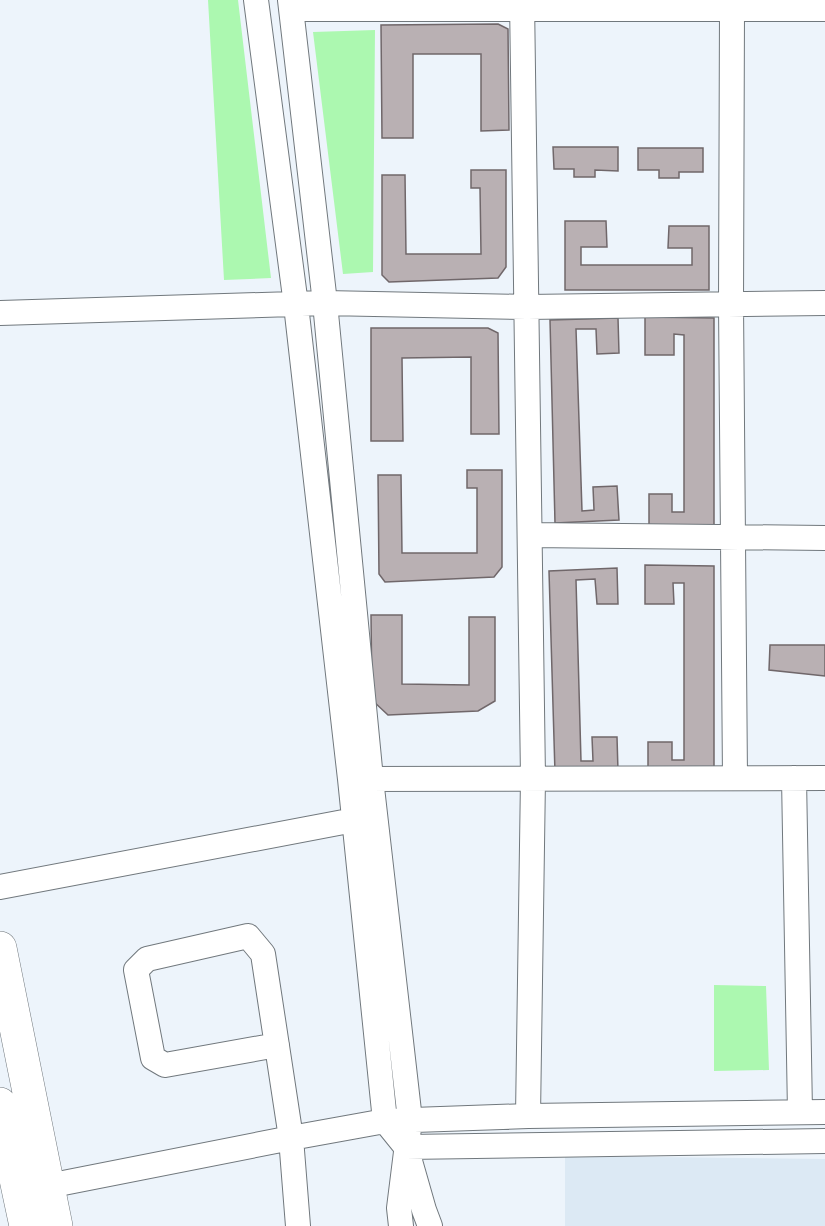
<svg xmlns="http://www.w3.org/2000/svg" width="825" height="1226" viewBox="0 0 825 1226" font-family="'Alegreya Sans',sans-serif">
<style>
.built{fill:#dce9f4}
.green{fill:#acf8b0}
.building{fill:#b9b0b3;stroke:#70676a;stroke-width:1.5}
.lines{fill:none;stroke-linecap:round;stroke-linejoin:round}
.minor-casing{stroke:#71787d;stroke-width:26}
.secondary-casing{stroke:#71787d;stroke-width:34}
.minor{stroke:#fff;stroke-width:24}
.secondary{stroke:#fff;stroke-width:33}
</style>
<rect width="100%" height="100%" fill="#edf4fb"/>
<path class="built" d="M565 1156 825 1159V1226H565Z"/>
<path class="green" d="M208 0H238L271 278 224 280Z
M375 30 373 272 343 274 313 32Z
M714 985 766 986 769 1070 714 1071Z"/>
<path class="building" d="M498 24 508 29 509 130 481 131V54H413V138H382L381 25Z
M553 147H618V171L595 170V177H574V169H554Z
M638 148H703V172H679V178H659V170H638Z
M471 170H506V267L498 278 389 282 382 275V175H405L406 254H481L480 188H471Z
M565 221H606L607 247H581V265H692V248H668L669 226H709V290H565Z
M645 317 714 318V525H649V494H672V512H684V335L674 334V355H645Z
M618 318 619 353 597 354 596 329H576L582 511 594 510 593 487 617 486 619 520 555 523 550 320Z
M371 328H488L498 333 499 434H471V357L402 358 403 441H371Z
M467 470H502V567L494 577 385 582 379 574 378 475H401L402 553H477V488H467Z
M645 565 714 566V773H648V742H672V760H684V583H673L674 604H645Z
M617 568 618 604H597L595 579 576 580 581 761H593L592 737H617L618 771 555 773 549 571Z
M371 615H402V684L469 685V617H495V701L478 711 388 715 372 700Z
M770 645H825V676L769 670Z"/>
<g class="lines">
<g class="minor-casing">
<path id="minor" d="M256 0 296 305 350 779 385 1121 406 1147 424 1210 430 1226
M290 0 325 303 371 779 410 1120 399 1208 401 1226
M522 0 533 778 528 1116
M291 9H825
M732 9 731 304 735 778
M0 313 325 303 527 307 825 303
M530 535 825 538
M794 778 800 1112
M355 779 825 778
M0 887 354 820 370 818
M277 1045 165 1065 153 1058 136 970 147 959 248 936 263 954 291 1138 298 1226
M406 1147 825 1141
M48 1186 291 1138 385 1121 528 1116 825 1112"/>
</g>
<g class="secondary-casing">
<path id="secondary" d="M0 948 56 1226
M0 1104 26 1226"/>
</g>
<use href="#minor" class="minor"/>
<use href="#secondary" class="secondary"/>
</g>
</svg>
